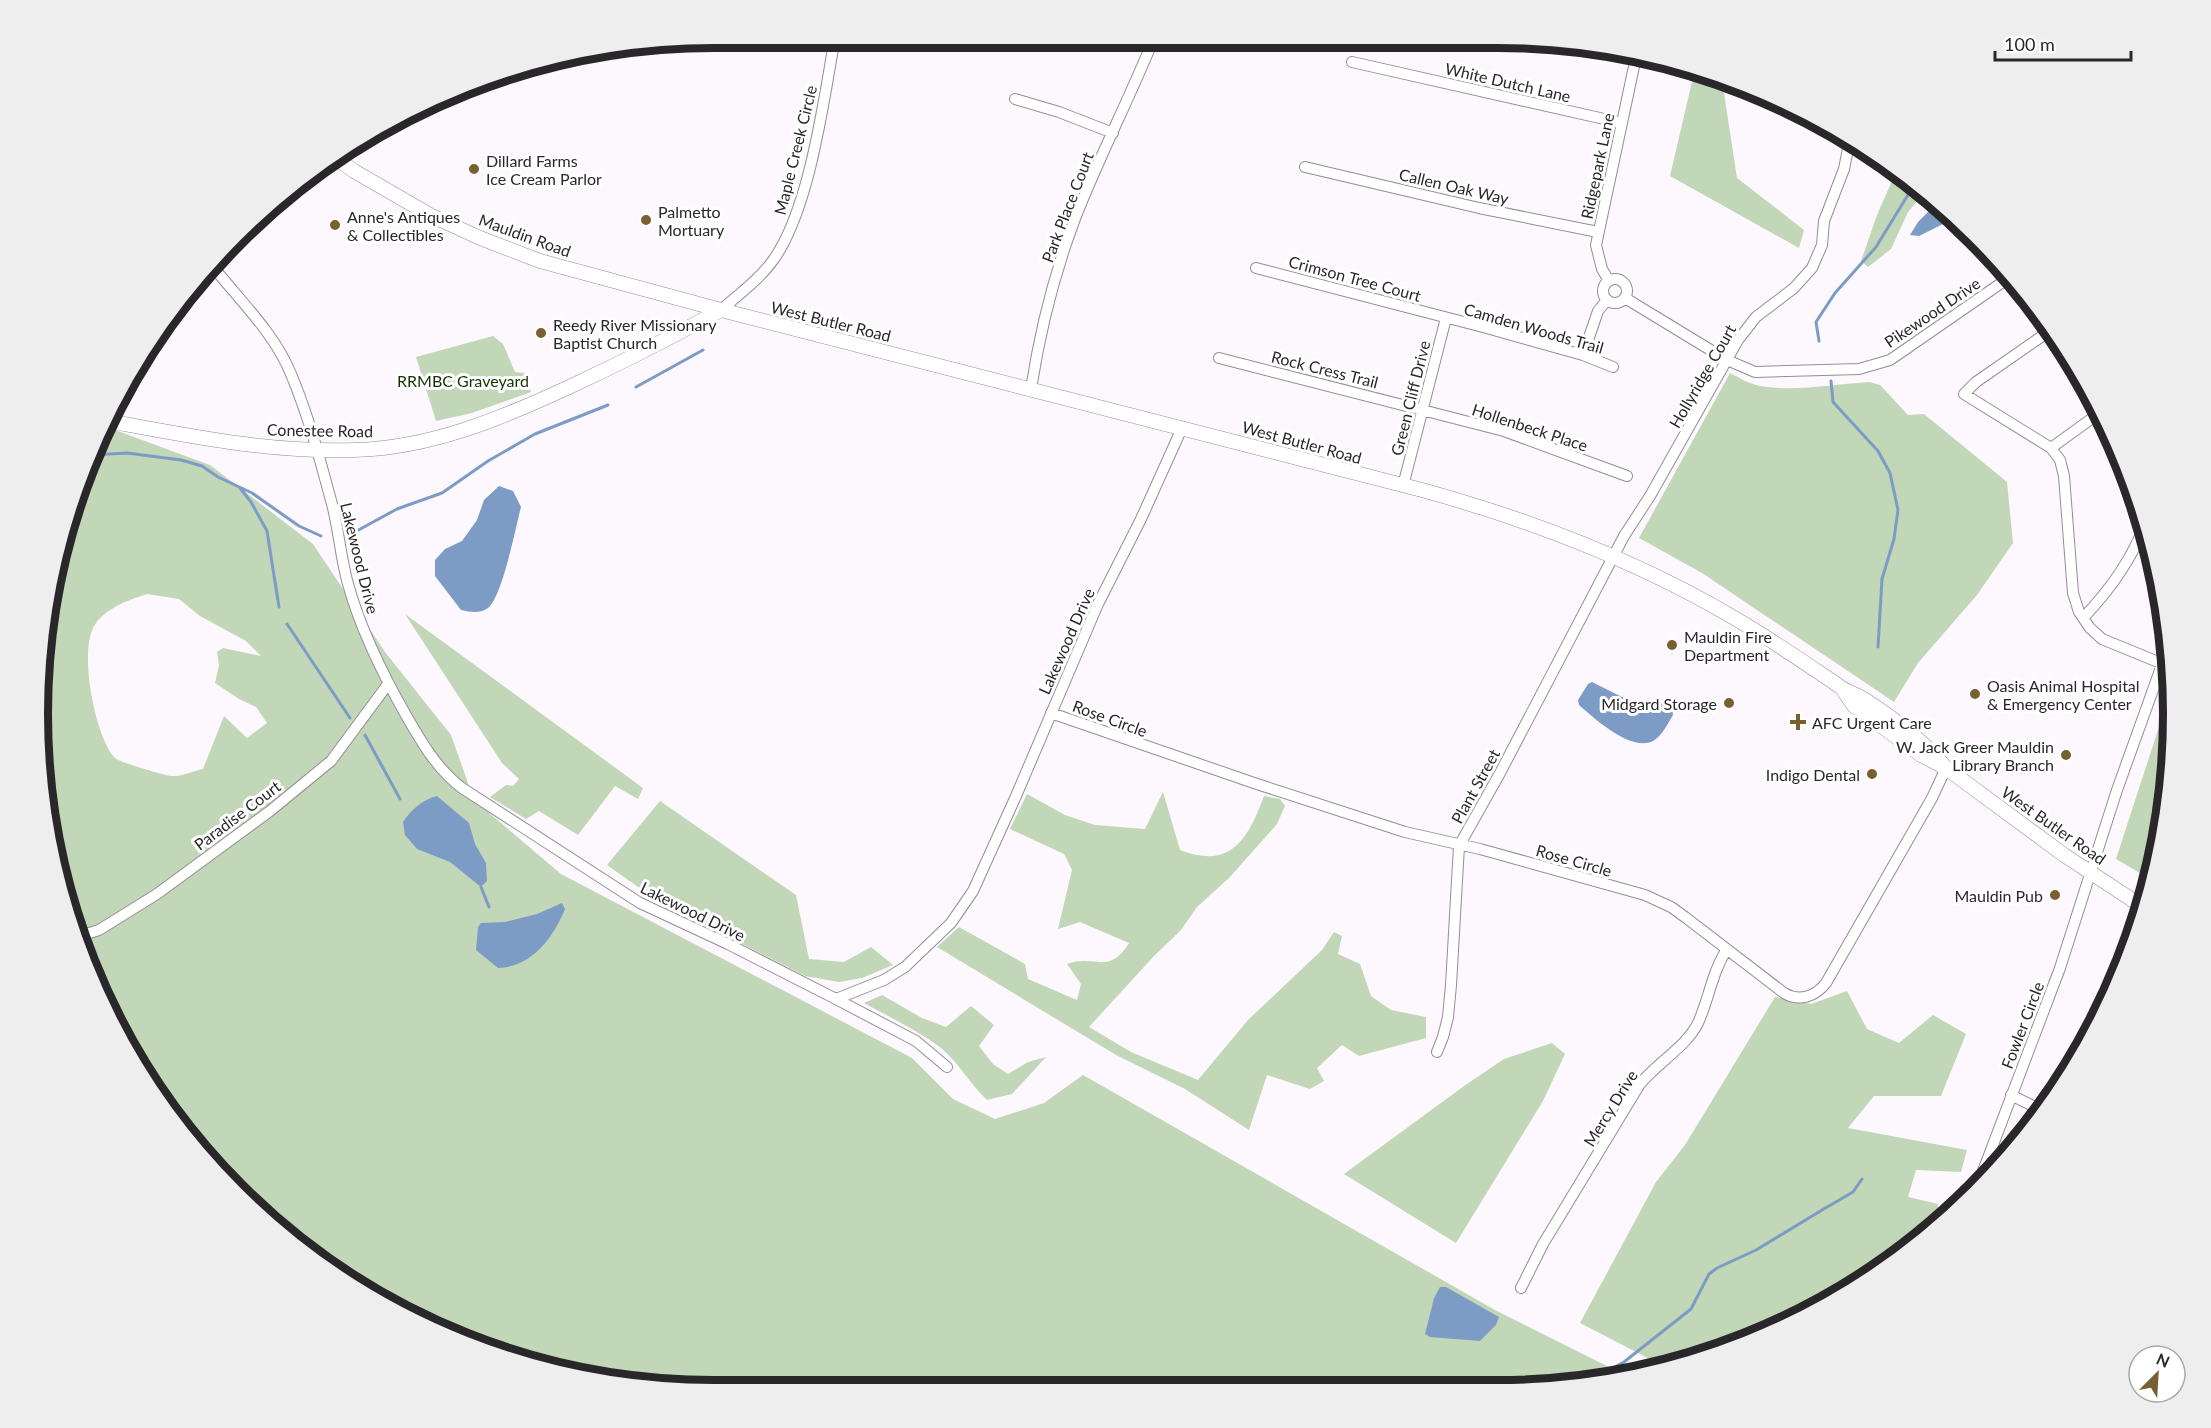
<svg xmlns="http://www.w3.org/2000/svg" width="2211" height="1428" viewBox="0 0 2211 1428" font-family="Lato,sans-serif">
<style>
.green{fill:#c2d6b8;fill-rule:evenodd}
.water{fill:#7d9cc5}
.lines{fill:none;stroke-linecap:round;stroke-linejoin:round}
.stream{stroke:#7d9cc5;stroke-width:3}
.minor-casing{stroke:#948d97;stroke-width:12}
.major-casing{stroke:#948d97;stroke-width:15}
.minor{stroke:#fff;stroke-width:10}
.major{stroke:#fff;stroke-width:14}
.poi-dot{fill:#786031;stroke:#fff;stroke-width:2}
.labels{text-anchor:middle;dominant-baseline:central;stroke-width:6;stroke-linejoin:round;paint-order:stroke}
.street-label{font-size:16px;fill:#2a272b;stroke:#fff}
.poi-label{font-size:16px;fill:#2a272b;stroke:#fff;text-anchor:start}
.park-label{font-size:16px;fill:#163202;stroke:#fff}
.rim{fill:none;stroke:#2a272b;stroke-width:8}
</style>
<rect width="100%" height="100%" fill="#fcf8fe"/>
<path class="green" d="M1694 73 1722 80 1737 178 1804 230 1799 248 1670 176Z
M1896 172 1925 192 1908 212 1891 249 1868 267 1861 261 1877 215Z
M493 336 503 344 515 372 525 373 531 392 472 413 436 421 416 357Z
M1730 373C1740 378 1749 384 1760 386 1794 392 1836 384 1870 382L1880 385 1908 415 1924 414 2007 482 2013 543 1977 595 1918 663 1894 702 1702 573 1639 538Z
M104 429 115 430 210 465 313 544 385 652 451 735 474 800 561 874 912 1058 953 1099 995 1119 1044 1103 1083 1075 1495 1310 1625 1375 1541 1389 626 1385 455 1339 375 1300 268 1223 151 1090 89 973 60 889 39 759V670L74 496ZM147 594 179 599 200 616 246 641 261 656 223 648 217 652 219 665 215 683 239 699 256 707 267 723 247 738 224 716 203 769C193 771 181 777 171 776 164 775 118 762 115 758 95 738 77 647 96 623 108 607 129 600 147 594Z
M405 614 643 788 638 799 615 786 578 835 539 811 526 819 490 797 506 785 513 786 519 779 502 763Z
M2171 690 2168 802 2150 879 2116 859Z
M1163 792 1180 850C1231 870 1248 839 1264 796L1280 799 1285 806 1277 824 1229 878 1197 907 1181 930 1154 956 1089 1027 1131 1052 1198 1080 1248 1020 1322 950 1334 932 1342 936 1338 954 1360 964 1371 996 1391 1010 1426 1017V1038L1359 1056 1342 1045 1317 1068 1324 1081 1310 1089 1267 1075 1249 1130 1185 1089 1116 1055 937 947 959 927 1025 964 1028 979 1077 1000 1081 984 1067 964C1094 954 1109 976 1129 943L1080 922 1058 929 1072 870 1064 854 1010 829 1027 794 1065 815 1095 825 1145 829Z
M660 801 796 895 809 959 844 962 871 947 893 965 862 978 839 982 805 976 658 901 607 865Z
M1847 991 1867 1029 1899 1043 1933 1015 1966 1034 1941 1096H1874L1848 1128 1967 1150 1961 1172 1916 1170 1908 1197 1938 1204 1937 1224 1909 1250 1844 1291 1842 1290 1797 1321 1672 1368H1667L1580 1323 1656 1182 1685 1145 1775 997 1811 1004Z
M882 995 922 1018 946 1027 971 1006 994 1025 979 1046 993 1064 1008 1074 1028 1062 1046 1057 1012 1094 987 1100C970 1084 959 1063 941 1048 921 1032 887 1016 864 1003Z
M1552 1043 1565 1054 1543 1101 1456 1243 1344 1174 1464 1086 1504 1059Z"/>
<path class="water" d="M1938 202 1955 218 1919 236 1910 235 1918 222Z
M499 486 513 491 521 507C516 526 502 598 488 608 479 614 471 612 461 610L435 576V560L445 549 462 541 477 520 484 500Z
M1592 682 1640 706 1666 703 1672 708 1673 715C1668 723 1662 736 1653 741 1631 752 1595 719 1579 705L1578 700 1588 684Z
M437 796 469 823 475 844 486 863 487 881 481 887 450 862 417 849 405 835 403 822C411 810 422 800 437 796Z
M562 903 565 909C553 938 532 967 498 968L476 950 478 927 481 923 505 922 537 914Z
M1440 1287H1446L1499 1317 1496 1325 1480 1341 1430 1337 1425 1334 1434 1298Z"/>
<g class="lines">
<path class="stream" d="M1819 341 1816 322 1835 293 1876 247 1914 185
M1831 381 1833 402 1878 451 1890 473 1898 510 1894 539 1882 579 1878 647
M636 387 703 350
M92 455 127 453 181 460 202 466 218 477 252 493 299 526 321 536
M240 488 251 502 267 531 279 607
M353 533 397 509 442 493 488 461 535 434 608 405
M287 624 350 718
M365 735 400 799
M481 887 489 907
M1587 1382 1624 1362 1691 1309 1709 1274 1717 1268 1756 1250 1822 1210 1853 1192 1862 1179"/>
<g class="minor-casing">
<path id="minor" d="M1352 62 1622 123
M1015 99 1059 112 1113 133
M1305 167 1479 208 1598 232
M211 264C238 299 274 332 291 374 309 417 321 463 333 508 339 533 341 559 348 584 361 631 383 675 407 717 422 743 437 769 462 788L640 903 728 944 836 999 884 980 905 967 951 923 973 891 1016 796 1098 604 1141 519 1182 428
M1256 268 1483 327 1583 355 1613 367
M1603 291a12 12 0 1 1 24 0a12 12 0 1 1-24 0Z
M1609 281 1602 269 1596 245 1636 57
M1625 298 1727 360 1755 372 1859 369 1890 360 2010 277
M721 310C739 294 760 279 774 259 809 209 823 105 834 43
M2051 330 1976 382 1964 394 2051 448 2060 460 2064 476 2073 593 2079 612 2090 628 2102 639 2163 664
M1583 355 1598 311 1607 300
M1219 358 1504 431 1627 476
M1031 389C1040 331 1055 271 1076 216 1099 158 1128 101 1152 43
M2051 448 2102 411
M1403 486 1446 318
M2083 618C2109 591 2132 559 2145 524
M1051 713 1257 784 1405 832 1480 849 1645 895 1671 907 1685 917 1784 993C1799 1002 1815 997 1826 983L1932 798 1946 768
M77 937 99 930 157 894 270 811 331 761 388 684
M836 999 916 1041 947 1067
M1437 1052 1443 1037 1448 1017 1451 985 1459 846 1500 773 1624 536 1650 496 1738 340 1756 317 1794 288 1812 268 1822 245 1824 221 1844 169 1850 139
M2011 1095 2041 1110
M1977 1187 2060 968 2117 790 2168 648
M1521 1288 1543 1244 1640 1084C1657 1063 1686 1047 1698 1023 1709 999 1712 972 1727 949"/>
</g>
<g class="major-casing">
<path id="major" d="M333 156 354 171 430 215 480 238 540 261 721 310 1422 490C1531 520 1638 561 1736 619 1772 640 1805 663 1839 686 1847 692 1858 695 1867 701 1896 720 1924 741 1946 768
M108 421C189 436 272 453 355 450 430 448 500 419 567 388 619 364 670 338 721 310
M1843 690 1854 706 1921 755 1946 768 2064 855 2143 907"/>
</g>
<use href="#minor" class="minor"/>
<use href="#major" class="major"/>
</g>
<g class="poi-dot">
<circle cx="474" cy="169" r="6"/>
<circle cx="646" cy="220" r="6"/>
<circle cx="335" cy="225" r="6"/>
<circle cx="541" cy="333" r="6"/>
<circle cx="1672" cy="645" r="6"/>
<circle cx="1975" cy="694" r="6"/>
<circle cx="1729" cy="703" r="6"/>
<path d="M1795 713h6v6h6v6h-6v6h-6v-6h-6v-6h6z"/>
<circle cx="2066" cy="755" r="6"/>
<circle cx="1872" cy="774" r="6"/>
<circle cx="2055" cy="895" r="6"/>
</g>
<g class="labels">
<g class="street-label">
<text transform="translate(1508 82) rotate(13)">White Dutch Lane</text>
<text transform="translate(795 150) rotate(-76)">Maple Creek Circle</text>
<text transform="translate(1597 166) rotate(-78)">Ridgepark Lane</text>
<text transform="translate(1454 186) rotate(13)">Callen Oak Way</text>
<text transform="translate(1067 207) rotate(-69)">Park Place Court</text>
<text transform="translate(525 235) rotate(20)">Mauldin Road</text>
<text transform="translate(1355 278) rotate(15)">Crimson Tree Court</text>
<text transform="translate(1932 312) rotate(-34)">Pikewood Drive</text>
<text transform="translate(831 321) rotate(14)">West Butler Road</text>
<text transform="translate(1534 328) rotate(16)">Camden Woods Trail</text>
<text transform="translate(1325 369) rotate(14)">Rock Cress Trail</text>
<text transform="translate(1702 376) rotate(-60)">Hollyridge Court</text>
<text transform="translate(1410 398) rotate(-76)">Green Cliff Drive</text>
<text transform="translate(1530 427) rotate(18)">Hollenbeck Place</text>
<text transform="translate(320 430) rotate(1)">Conestee Road</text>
<text transform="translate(1302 442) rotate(15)">West Butler Road</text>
<text transform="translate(360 558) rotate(76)">Lakewood Drive</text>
<text transform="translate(1066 641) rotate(-66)">Lakewood Drive</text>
<text transform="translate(1110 718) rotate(20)">Rose Circle</text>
<text transform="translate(1475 786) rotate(-61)">Plant Street</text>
<text transform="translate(237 815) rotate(-37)">Paradise Court</text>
<text transform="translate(2054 825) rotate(35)">West Butler Road</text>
<text transform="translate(1574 860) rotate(16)">Rose Circle</text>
<text transform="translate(693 911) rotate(26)">Lakewood Drive</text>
<text transform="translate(2022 1025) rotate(-69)">Fowler Circle</text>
<text transform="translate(1610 1108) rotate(-58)">Mercy Drive</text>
</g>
<g class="poi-label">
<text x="486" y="160">Dillard Farms<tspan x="486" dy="18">Ice Cream Parlor</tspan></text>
<text x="658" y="211">Palmetto<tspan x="658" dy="18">Mortuary</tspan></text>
<text x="347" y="216">Anne's Antiques<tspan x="347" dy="18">&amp; Collectibles</tspan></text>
<text x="553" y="324">Reedy River Missionary<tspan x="553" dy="18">Baptist Church</tspan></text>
<text x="1684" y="636">Mauldin Fire<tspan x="1684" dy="18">Department</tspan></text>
<text x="1987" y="685">Oasis Animal Hospital<tspan x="1987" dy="18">&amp; Emergency Center</tspan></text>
<text x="1717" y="703" text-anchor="end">Midgard Storage</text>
<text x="1812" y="722">AFC Urgent Care</text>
<text x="2054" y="746" text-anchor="end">W. Jack Greer Mauldin<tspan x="2054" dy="18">Library Branch</tspan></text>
<text x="1860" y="774" text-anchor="end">Indigo Dental</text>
<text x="2043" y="895" text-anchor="end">Mauldin Pub</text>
</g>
<g class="park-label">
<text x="463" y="380">RRMBC Graveyard</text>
</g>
</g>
<path d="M0 0H2211V1428H0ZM714 48H1497A666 666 0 0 1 2163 714V714A666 666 0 0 1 1497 1380H714A666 666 0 0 1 48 714V714A666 666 0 0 1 714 48Z" fill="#eee" fill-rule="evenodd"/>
<path class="rim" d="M714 48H1497A666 666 0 0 1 2163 714V714A666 666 0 0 1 1497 1380H714A666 666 0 0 1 48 714V714A666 666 0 0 1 714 48Z"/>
<g transform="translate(2157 1374) rotate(24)"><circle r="28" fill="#ffffff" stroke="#aaa9aa" stroke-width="1.5"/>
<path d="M0-4.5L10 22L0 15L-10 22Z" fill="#786031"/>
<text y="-9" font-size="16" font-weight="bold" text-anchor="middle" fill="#2a272b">N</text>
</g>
<path d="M1995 51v9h136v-9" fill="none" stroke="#2a272b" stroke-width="3"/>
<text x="2004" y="51" font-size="18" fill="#2a272b" stroke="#ffffff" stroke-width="4.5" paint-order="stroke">100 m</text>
</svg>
